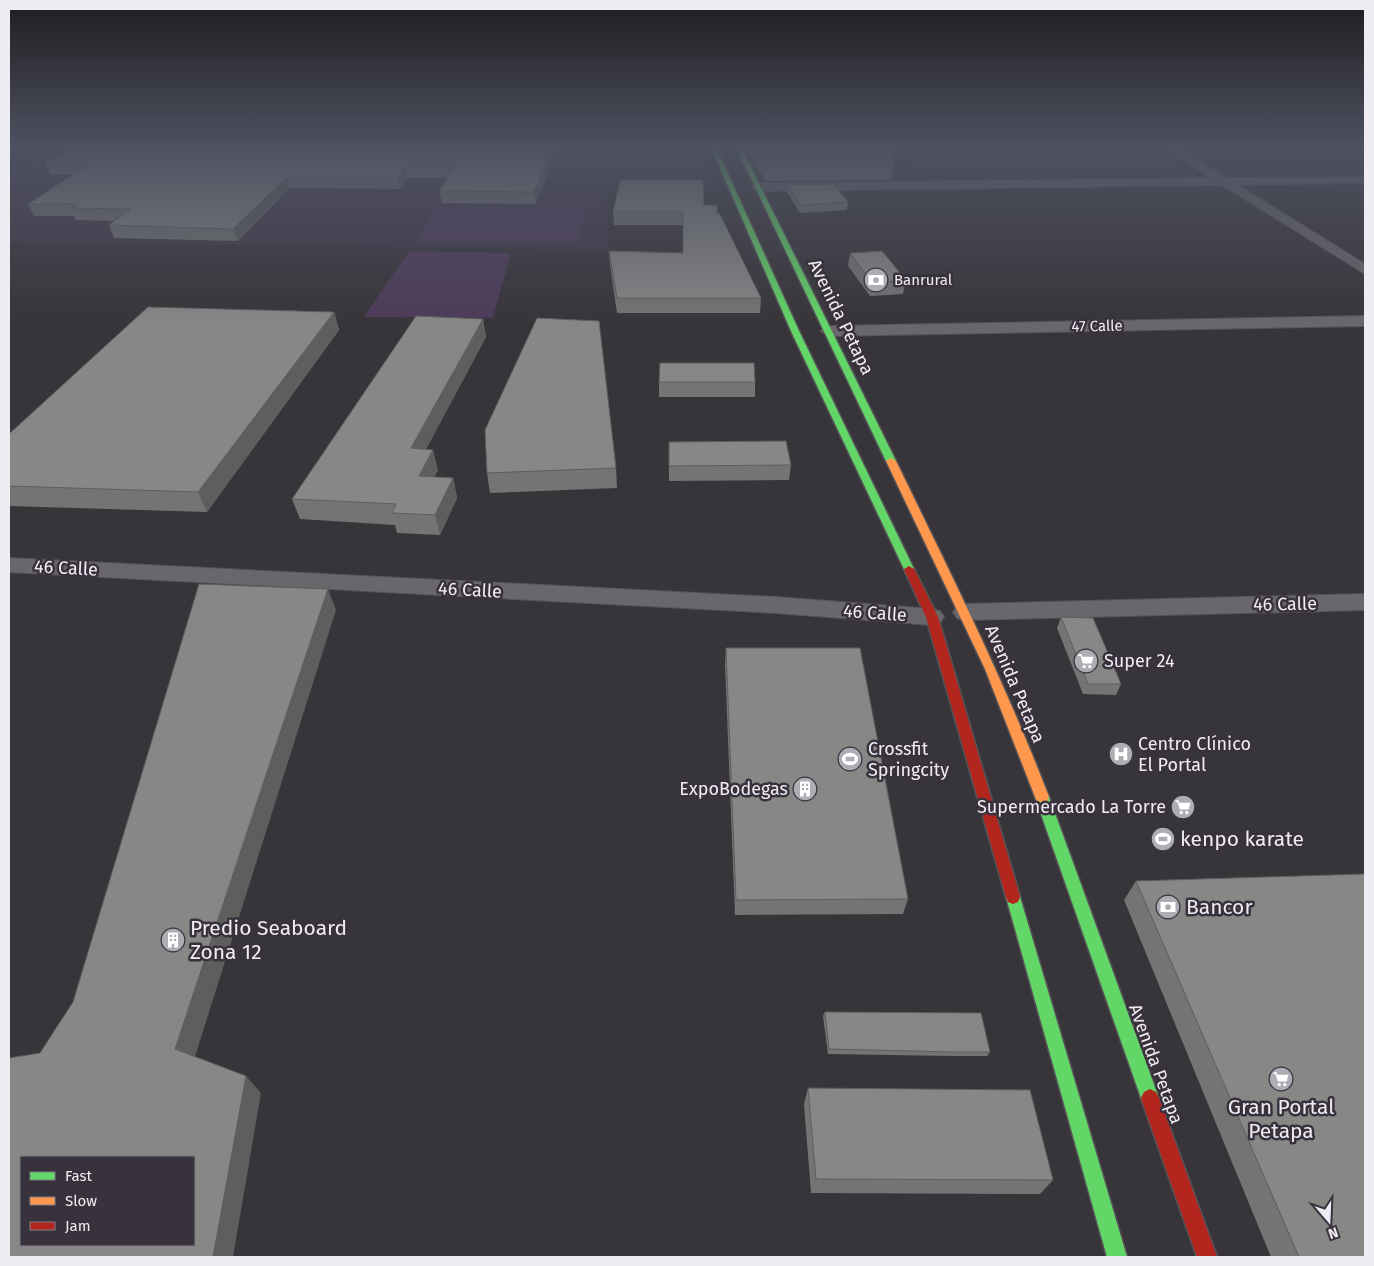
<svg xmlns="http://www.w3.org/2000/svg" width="1374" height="1266" viewBox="0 0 1374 1266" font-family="'Fira Sans',sans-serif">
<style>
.built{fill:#423848}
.green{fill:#4e3c5a}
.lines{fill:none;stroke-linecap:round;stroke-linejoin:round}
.street-casing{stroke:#565358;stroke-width:2}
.fast-casing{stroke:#565358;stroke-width:3}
.slow-casing{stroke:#565358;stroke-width:3}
.jam-casing{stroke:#565358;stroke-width:3}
.street{fill:#69676b;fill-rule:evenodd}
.fast{fill:#63d668;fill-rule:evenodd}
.slow{fill:#ff974d;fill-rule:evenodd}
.jam{fill:#b3261e;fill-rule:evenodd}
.wall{fill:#747473}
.shaded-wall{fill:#5e5e5e}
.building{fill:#878786;stroke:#5e5e5e;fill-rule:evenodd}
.labels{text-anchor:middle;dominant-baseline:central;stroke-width:5;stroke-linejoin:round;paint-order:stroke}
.far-poi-label{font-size:15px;fill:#f0ecf4;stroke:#38323d;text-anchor:start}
.far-street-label{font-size:15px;fill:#f0ecf4;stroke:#38323d}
.street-label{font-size:18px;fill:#f0ecf4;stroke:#38323d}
.poi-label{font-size:18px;fill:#f0ecf4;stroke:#38323d;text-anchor:start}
.near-poi-label{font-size:21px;fill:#f0ecf4;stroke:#38323d;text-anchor:start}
</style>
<rect width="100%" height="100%" fill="#38353a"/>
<path class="built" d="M50 147H701L715 182H605L609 250 9 242V171Z
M887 147H1024L1027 149 1046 148 1056 155 1072 157 1172 156 1200 176 920 180Z"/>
<path class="green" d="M436 207 586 208 577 243 416 242Z
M409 251 511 253 493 318 364 317Z"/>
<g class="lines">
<g class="street-casing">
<path id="street" d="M1164 147H1176L1227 178 1365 177V183L1238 185 1365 264V274L1222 185 757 191 751 187 757 183 1211 178Z
M1365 316V326L829 336 821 331 829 326Z
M9 558 776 597 932 609 940 611 944 617 940 623 932 625 776 613 9 572Z
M1365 594V610L965 620 957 618 953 612 957 606 965 604Z"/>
</g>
<g class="fast-casing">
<path id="fast" d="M711 147H716L799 331 914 569 913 571 909 572 904 569 791 331Z
M736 147H741L896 461 894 463 891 464 886 461Z
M1042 792 1047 793 1049 797 1159 1098 1156 1104 1150 1107 1144 1104 1141 1098 1035 797 1037 793Z
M1013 890 1018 892 1020 897 1127 1257H1107L1006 897 1008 892Z"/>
</g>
<g class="slow-casing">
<path id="slow" d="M891 458 896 461C950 572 1005 682 1049 797L1047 801 1042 802 1037 801 1035 797 985 669 886 461Z"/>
</g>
<g class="jam-casing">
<path id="jam" d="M909 566 914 569 938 617 1020 897 1018 902 1013 904 1008 902 1006 897 926 617 904 569Z
M1150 1089 1156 1092 1159 1098 1217 1257H1197L1141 1098 1144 1092Z"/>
</g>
<use href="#street" class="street"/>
<use href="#fast" class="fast"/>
<use href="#slow" class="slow"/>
<use href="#jam" class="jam"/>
</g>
<path class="wall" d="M73 147H560L535 204 442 203 439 191 448 178H408L399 189 290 188 238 241 114 238 109 225 115 221 76 220 74 216H34L28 204 72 175H50L45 163Z
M746 147H891L895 152 891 180 765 181Z
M788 185 848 202 847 210 800 213 787 192Z
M704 205 717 214 761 298 760 313H617L610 265 609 251 683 253V225H614L613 212Z
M850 253 906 280 903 294 870 296 848 266Z
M334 312 339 330 207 512 9 506V434Z
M483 319 486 337 426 449 438 470 434 477 453 478 457 498 440 535 397 533 395 525 300 519 292 499Z
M659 382H755V397H659Z
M669 442 791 465 789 480 669 481Z
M616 468 617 488 490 493 487 473Z
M1061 617 1121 684 1116 695 1083 694 1057 628Z
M726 648 908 899 903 914 735 915 725 664Z
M1136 881 1365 1257H1271L1124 900Z
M825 1012 990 1052 987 1056H953L828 1054 823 1016Z
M808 1088 1053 1180 1040 1194 811 1193 804 1104Z"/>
<path class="shaded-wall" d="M555 147H560L535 204 534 192Z
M405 167 408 178 399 189 397 178Z
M287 177 290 188 238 241 233 229Z
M334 312 339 330 207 512 198 492Z
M483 319 486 337 416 468 411 448Z
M433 450 438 470 424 496 419 476Z
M453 478 457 498 440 535 435 515Z
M328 589 336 610 192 1066 175 1049Z
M246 1076 261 1093 233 1257H213Z"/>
<path class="building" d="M73 147H555L534 192 439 191 455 167H405L397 178 287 177 233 229 109 225 130 209 71 208 77 204H28L89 164 45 163Z
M763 147H891L895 152 767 153Z
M620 180H703L704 205H717V214H720L761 298H617L609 251 683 253V212H613Z
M834 184 848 202 801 205 788 185Z
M882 251 906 280 872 283 850 253Z
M148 307 334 312 198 492 9 486V434Z
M416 316 483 319 411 448 433 450 419 476 453 478 435 515 392 513 396 504 292 499Z
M537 318 599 321 616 468 487 473 485 430Z
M660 363H754L755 382H659Z
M786 441 791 465 669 466V442Z
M199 584 328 589 175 1049 246 1076 213 1257H9V1058L40 1053 73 1002ZM21 1157H194V1245H21Z
M1061 617 1093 618 1121 684H1088Z
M726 648H860L908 899 736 900Z
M1365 874V1257H1299L1136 881Z
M825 1012 981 1013 990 1052H955L829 1049Z
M808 1088 1030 1090 1053 1180 816 1179Z"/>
<linearGradient id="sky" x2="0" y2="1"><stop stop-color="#1f1d20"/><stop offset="0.45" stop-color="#4d5160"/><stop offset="1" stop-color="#4d5160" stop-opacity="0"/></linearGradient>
<rect width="1374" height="324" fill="url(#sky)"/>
<defs>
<g id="bank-disc" transform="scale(1.25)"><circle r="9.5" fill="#b0acb3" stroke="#38323d"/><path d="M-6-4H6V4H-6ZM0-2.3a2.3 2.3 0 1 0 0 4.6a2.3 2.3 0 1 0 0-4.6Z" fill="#fff"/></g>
<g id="supermarket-disc" transform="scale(1.25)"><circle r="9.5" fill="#b0acb3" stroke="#38323d"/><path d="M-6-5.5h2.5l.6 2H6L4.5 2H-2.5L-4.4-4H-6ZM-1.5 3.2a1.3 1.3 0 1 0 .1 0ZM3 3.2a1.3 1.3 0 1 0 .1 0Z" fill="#fff"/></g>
<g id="hospital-disc" transform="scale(1.25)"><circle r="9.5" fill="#b0acb3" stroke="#38323d"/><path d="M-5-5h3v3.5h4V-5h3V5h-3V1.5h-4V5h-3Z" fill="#fff"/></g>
<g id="stadium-disc" transform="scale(1.25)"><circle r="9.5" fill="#b0acb3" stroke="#38323d"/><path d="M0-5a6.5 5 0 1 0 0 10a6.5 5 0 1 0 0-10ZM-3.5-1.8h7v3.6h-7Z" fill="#fff"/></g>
<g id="building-disc" transform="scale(1.25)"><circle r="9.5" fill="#b0acb3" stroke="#38323d"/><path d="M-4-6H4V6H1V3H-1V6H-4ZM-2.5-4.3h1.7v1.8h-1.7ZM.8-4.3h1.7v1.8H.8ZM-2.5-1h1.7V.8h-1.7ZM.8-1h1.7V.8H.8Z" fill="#fff"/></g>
</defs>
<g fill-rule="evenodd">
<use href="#bank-disc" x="876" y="280"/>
<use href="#supermarket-disc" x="1086" y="661"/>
<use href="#hospital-disc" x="1121" y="754"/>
<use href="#stadium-disc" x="850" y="759"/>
<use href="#building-disc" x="805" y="789"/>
<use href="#supermarket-disc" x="1183" y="807"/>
<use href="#stadium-disc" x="1163" y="839"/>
<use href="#bank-disc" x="1168" y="907"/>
<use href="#building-disc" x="173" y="940"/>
<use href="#supermarket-disc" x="1281" y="1079"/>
</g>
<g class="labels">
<g class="far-poi-label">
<text x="894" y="280">Banrural</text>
</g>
<g class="far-street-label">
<text transform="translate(1097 326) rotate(-1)">47 Calle</text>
</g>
<g class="street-label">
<text transform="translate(841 317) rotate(64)">Avenida Petapa</text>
<text transform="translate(66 568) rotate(3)">46 Calle</text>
<text transform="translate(470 590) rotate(3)">46 Calle</text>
<text transform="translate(1285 604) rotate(-1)">46 Calle</text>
<text transform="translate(875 613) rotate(4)">46 Calle</text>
<text transform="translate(1015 684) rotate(67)">Avenida Petapa</text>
<text transform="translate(1156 1064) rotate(70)">Avenida Petapa</text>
</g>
<g class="poi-label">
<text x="1104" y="661">Super 24</text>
<text x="1138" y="744">Centro Clínico<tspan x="1138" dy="21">El Portal</tspan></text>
<text x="868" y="749">Crossfit<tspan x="868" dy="21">Springcity</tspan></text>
<text x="788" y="789" text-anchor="end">ExpoBodegas</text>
<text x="1166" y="807" text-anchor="end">Supermercado La Torre</text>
</g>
<g class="near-poi-label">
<text x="1180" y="839">kenpo karate</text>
<text x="1186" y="907">Bancor</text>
<text x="190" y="928">Predio Seaboard<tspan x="190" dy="24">Zona 12</tspan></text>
<text x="1281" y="1107" text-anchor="middle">Gran Portal<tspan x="1281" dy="24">Petapa</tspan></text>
</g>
</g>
<rect width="1374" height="1266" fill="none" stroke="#f0ecf4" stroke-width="20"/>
<rect x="20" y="1156" width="175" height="90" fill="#38323d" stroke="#827c86"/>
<rect x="30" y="1172" width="25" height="8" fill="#63d668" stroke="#827c86"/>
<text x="65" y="1181" font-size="15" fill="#f0ecf4">Fast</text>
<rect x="30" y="1197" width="25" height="8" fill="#ff974d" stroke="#827c86"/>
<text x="65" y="1206" font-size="15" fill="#f0ecf4">Slow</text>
<rect x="30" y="1222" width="25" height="8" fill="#b3261e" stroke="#827c86"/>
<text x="65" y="1231" font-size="15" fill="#f0ecf4">Jam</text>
<g transform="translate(1329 1221) rotate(161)" stroke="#38323d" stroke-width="4" paint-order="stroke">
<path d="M0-4L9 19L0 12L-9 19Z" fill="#f0ecf4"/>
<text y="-8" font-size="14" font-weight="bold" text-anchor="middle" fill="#f0ecf4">N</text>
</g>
</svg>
